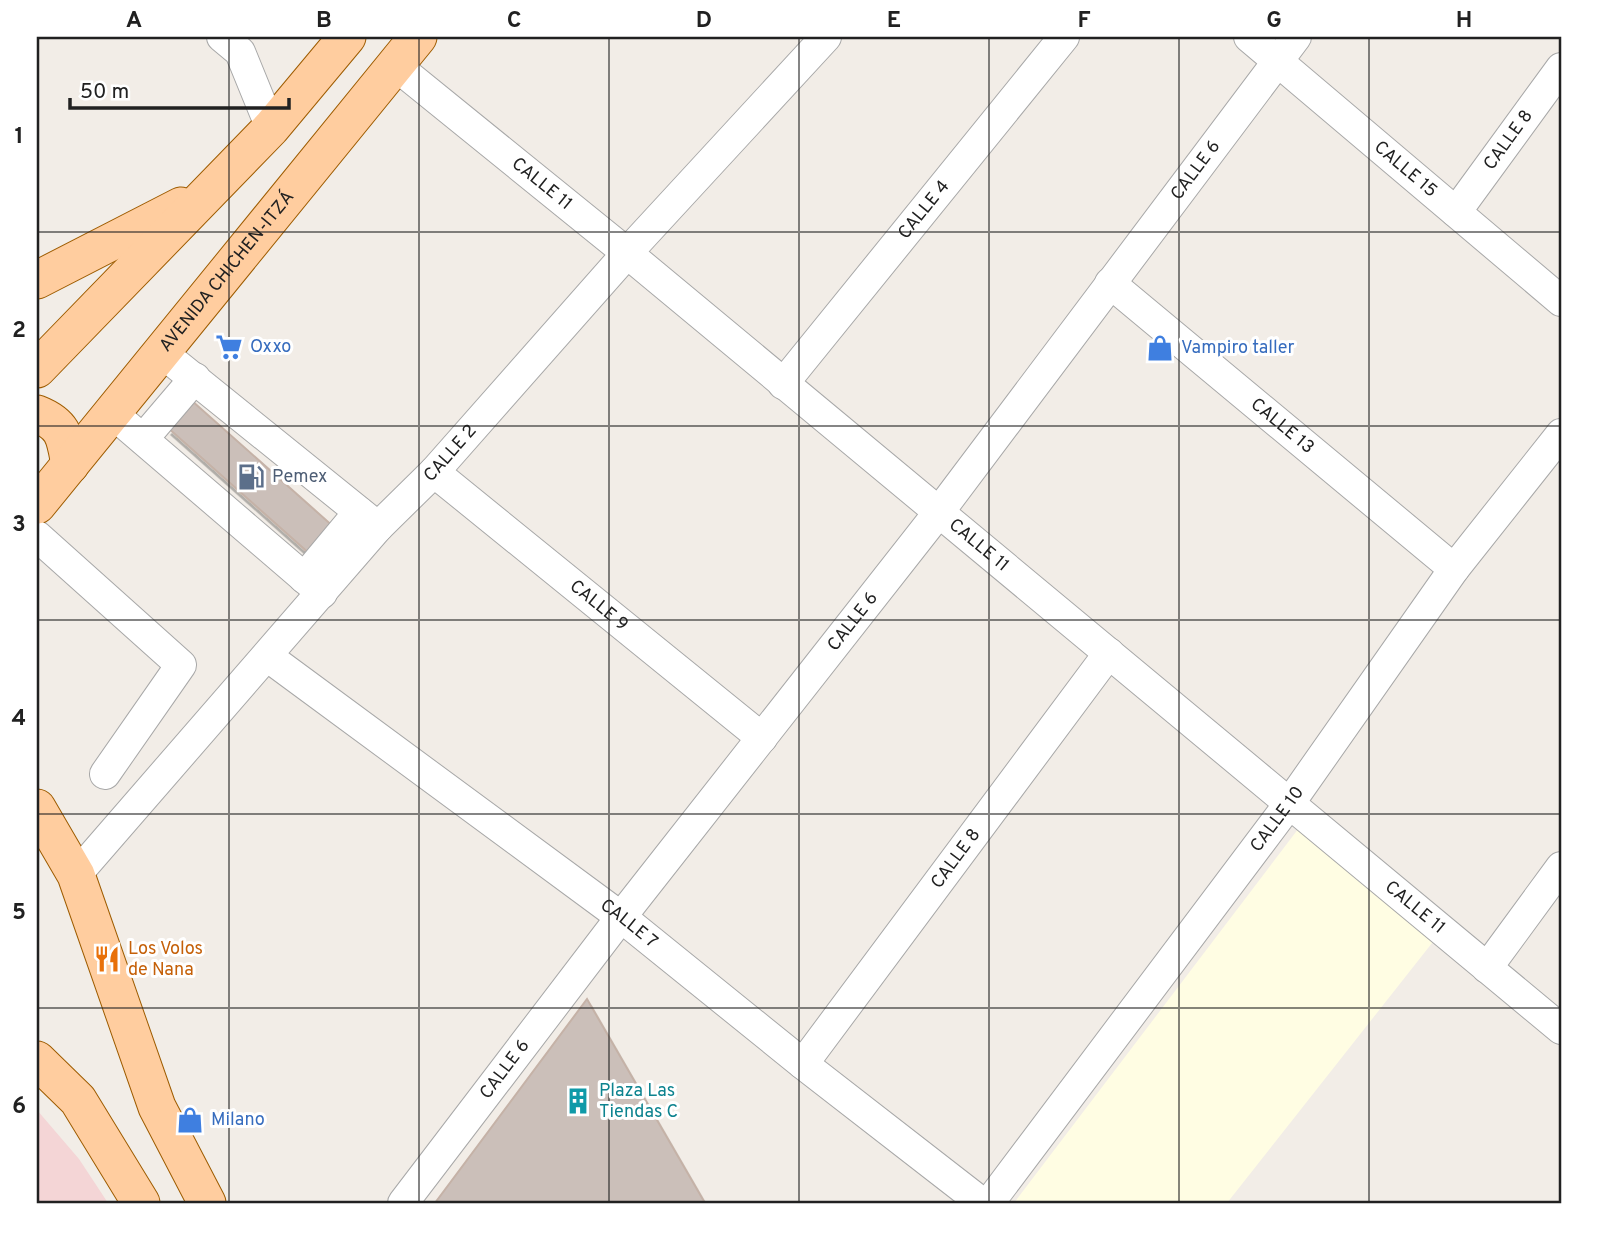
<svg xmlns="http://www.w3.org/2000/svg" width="1598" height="1240" viewBox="0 0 1598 1240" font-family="Overpass,sans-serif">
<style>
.commercial{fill:#f4d5d6}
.education{fill:#fffde3}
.building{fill:#cbbfb9;stroke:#c5b2a7;stroke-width:2;filter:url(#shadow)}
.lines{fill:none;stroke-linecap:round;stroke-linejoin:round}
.minor-casing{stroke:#a8a8a8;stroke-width:32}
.major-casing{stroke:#9e5c00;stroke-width:39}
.minor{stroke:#fff;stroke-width:30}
.major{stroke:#ffcd9f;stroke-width:37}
.grid{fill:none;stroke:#212121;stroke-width:2;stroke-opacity:0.55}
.labels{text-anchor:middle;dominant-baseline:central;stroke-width:6;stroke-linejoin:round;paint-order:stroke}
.street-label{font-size:18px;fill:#212121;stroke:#fff}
.shop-label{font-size:18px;fill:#366cbe;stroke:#fff;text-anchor:start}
.service-label{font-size:18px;fill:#4e5e75;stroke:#fff;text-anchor:start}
.food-label{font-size:18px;fill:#c56008;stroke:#fff;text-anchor:start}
.culture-label{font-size:18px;fill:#0d838f;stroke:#fff;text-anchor:start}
.neatline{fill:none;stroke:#212121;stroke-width:2.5}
.grid-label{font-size:23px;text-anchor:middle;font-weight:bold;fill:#212121}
</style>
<defs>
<filter id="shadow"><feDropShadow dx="4.5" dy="8" stdDeviation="0" flood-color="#0004"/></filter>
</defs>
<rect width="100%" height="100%" fill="#f2ede7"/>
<path class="commercial" d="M37 1110 79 1159 108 1203H37Z"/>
<path class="education" d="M1305 820 1436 938 1227 1203H1014Z"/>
<path class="building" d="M191 400 335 528 311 555 167 427Z
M587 999 705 1203H435Z"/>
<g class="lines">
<g class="minor-casing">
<g id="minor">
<path d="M222 37 240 52 271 128"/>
<path id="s1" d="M1249 37 1561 301"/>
<path id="s2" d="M395 65 627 253 1561 1029"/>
<path id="s3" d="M1456 212 1561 68"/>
<path id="s4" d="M1110 283 1454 569"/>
<path d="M161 352 378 527"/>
<path id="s5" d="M783 384 1064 37"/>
<path d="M112 413 322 593"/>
<path d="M143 439 195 378"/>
<path id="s6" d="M434 472 762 738"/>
<path d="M37 536 181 665 105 774"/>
<path d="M304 578 359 512"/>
<path id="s7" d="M267 656 621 917 803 1064 982 1203"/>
<path id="s8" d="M76 875 378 527 434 472 637 242 826 37"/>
<path d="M1487 968 1561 867"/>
<path id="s9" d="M803 1064 1109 653"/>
<path id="s10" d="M403 1203 621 917 939 512 1296 37"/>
<path id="s11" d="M989 1203 1289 804 1454 569 1561 434"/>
</g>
</g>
<g class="major-casing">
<g id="major">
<path d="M37 280 181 206"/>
<path d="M37 369 271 128 347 37"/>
<path d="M37 414C65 425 65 438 70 465"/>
<path id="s12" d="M37 505 418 37"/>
<path d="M37 808 76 875 157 1107 207 1203"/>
<path d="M37 1060 78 1100 141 1203"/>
</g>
</g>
<use href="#minor" class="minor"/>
<use href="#major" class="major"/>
</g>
<path class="grid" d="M229 37V1203M419 37V1203M609 37V1203M799 37V1203M989 37V1203M1179 37V1203M1369 37V1203M37 232H1561M37 426H1561M37 620H1561M37 814H1561M37 1008H1561"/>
<defs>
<g id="supermarket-bare" transform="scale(2.1)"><path d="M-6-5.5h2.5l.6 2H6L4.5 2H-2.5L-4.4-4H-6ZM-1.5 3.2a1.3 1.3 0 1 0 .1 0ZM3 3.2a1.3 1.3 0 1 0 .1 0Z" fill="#3f7fe0" stroke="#fff" stroke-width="2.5" paint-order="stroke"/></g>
<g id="shop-bare" transform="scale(2.1)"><path d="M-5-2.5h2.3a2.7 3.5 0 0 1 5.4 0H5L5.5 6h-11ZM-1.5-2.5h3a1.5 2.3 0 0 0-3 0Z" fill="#3f7fe0" stroke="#fff" stroke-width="2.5" paint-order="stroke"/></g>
<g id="fuel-bare" transform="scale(2.1)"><path d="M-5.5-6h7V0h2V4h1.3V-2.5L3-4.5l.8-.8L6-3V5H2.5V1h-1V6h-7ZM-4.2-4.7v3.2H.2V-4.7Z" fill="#5c6f8a" stroke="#fff" stroke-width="2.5" paint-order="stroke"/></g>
<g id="restaurant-bare" transform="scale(2.1)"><path d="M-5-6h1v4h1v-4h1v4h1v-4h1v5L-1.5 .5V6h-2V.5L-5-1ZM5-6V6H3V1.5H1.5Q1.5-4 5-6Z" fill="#e8710a" stroke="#fff" stroke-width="2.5" paint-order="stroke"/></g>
<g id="building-bare" transform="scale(2.1)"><path d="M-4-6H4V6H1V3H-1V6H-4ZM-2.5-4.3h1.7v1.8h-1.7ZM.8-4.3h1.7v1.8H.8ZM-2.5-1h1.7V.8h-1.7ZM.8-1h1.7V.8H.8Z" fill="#0f9aa8" stroke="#fff" stroke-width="2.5" paint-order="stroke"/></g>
</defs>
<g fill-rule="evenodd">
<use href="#supermarket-bare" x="229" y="347"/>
<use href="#shop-bare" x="1160" y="348"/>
<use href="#fuel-bare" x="251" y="477"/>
<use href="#restaurant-bare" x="107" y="959"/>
<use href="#building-bare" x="578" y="1101"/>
<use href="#shop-bare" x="190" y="1120"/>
</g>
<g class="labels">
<g class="street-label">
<text stroke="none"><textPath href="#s3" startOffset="89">CALLE 8</textPath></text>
<text stroke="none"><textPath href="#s1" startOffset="205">CALLE 15</textPath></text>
<text stroke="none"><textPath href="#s10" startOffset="1302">CALLE 6</textPath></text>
<text stroke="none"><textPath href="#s2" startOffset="189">CALLE 11</textPath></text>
<text stroke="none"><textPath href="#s5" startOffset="224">CALLE 4</textPath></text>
<text stroke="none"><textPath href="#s12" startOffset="301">AVENIDA CHICHEN-ITZÁ</textPath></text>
<text stroke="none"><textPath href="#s4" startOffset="224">CALLE 13</textPath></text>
<text stroke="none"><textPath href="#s8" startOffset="564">CALLE 2</textPath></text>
<text stroke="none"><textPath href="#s2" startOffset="756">CALLE 11</textPath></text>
<text stroke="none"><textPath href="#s6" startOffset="212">CALLE 9</textPath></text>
<text stroke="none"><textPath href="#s10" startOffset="735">CALLE 6</textPath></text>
<text stroke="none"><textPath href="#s11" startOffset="480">CALLE 10</textPath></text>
<text stroke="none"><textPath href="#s9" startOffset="256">CALLE 8</textPath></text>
<text stroke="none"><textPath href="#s2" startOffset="1323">CALLE 11</textPath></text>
<text stroke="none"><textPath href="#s7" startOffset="450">CALLE 7</textPath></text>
<text stroke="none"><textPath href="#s10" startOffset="168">CALLE 6</textPath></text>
</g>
<g class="shop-label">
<text x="250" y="347">Oxxo</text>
<text x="1181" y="348">Vampiro taller</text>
<text x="211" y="1120">Milano</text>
</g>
<g class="service-label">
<text x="272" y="477">Pemex</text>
</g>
<g class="food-label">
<text x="128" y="949">Los Volos<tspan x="128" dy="21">de Nana</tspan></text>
</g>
<g class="culture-label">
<text x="599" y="1091">Plaza Las<tspan x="599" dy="21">Tiendas C</tspan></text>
</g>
</g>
<rect width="1598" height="1240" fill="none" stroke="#ffffff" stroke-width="77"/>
<path d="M70 98v10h219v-10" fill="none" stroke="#212121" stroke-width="3.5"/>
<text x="80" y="98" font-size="21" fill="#212121" stroke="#ffffff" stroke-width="5" paint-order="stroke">50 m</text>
<rect x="38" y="38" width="1522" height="1164" class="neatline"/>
<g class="grid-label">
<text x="134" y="27">A</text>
<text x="324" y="27">B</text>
<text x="514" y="27">C</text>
<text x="704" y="27">D</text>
<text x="894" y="27">E</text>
<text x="1084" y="27">F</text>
<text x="1274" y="27">G</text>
<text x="1464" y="27">H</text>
<text x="19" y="143">1</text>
<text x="19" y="337">2</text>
<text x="19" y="531">3</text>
<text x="19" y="725">4</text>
<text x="19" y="919">5</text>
<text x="19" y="1113">6</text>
</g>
</svg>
